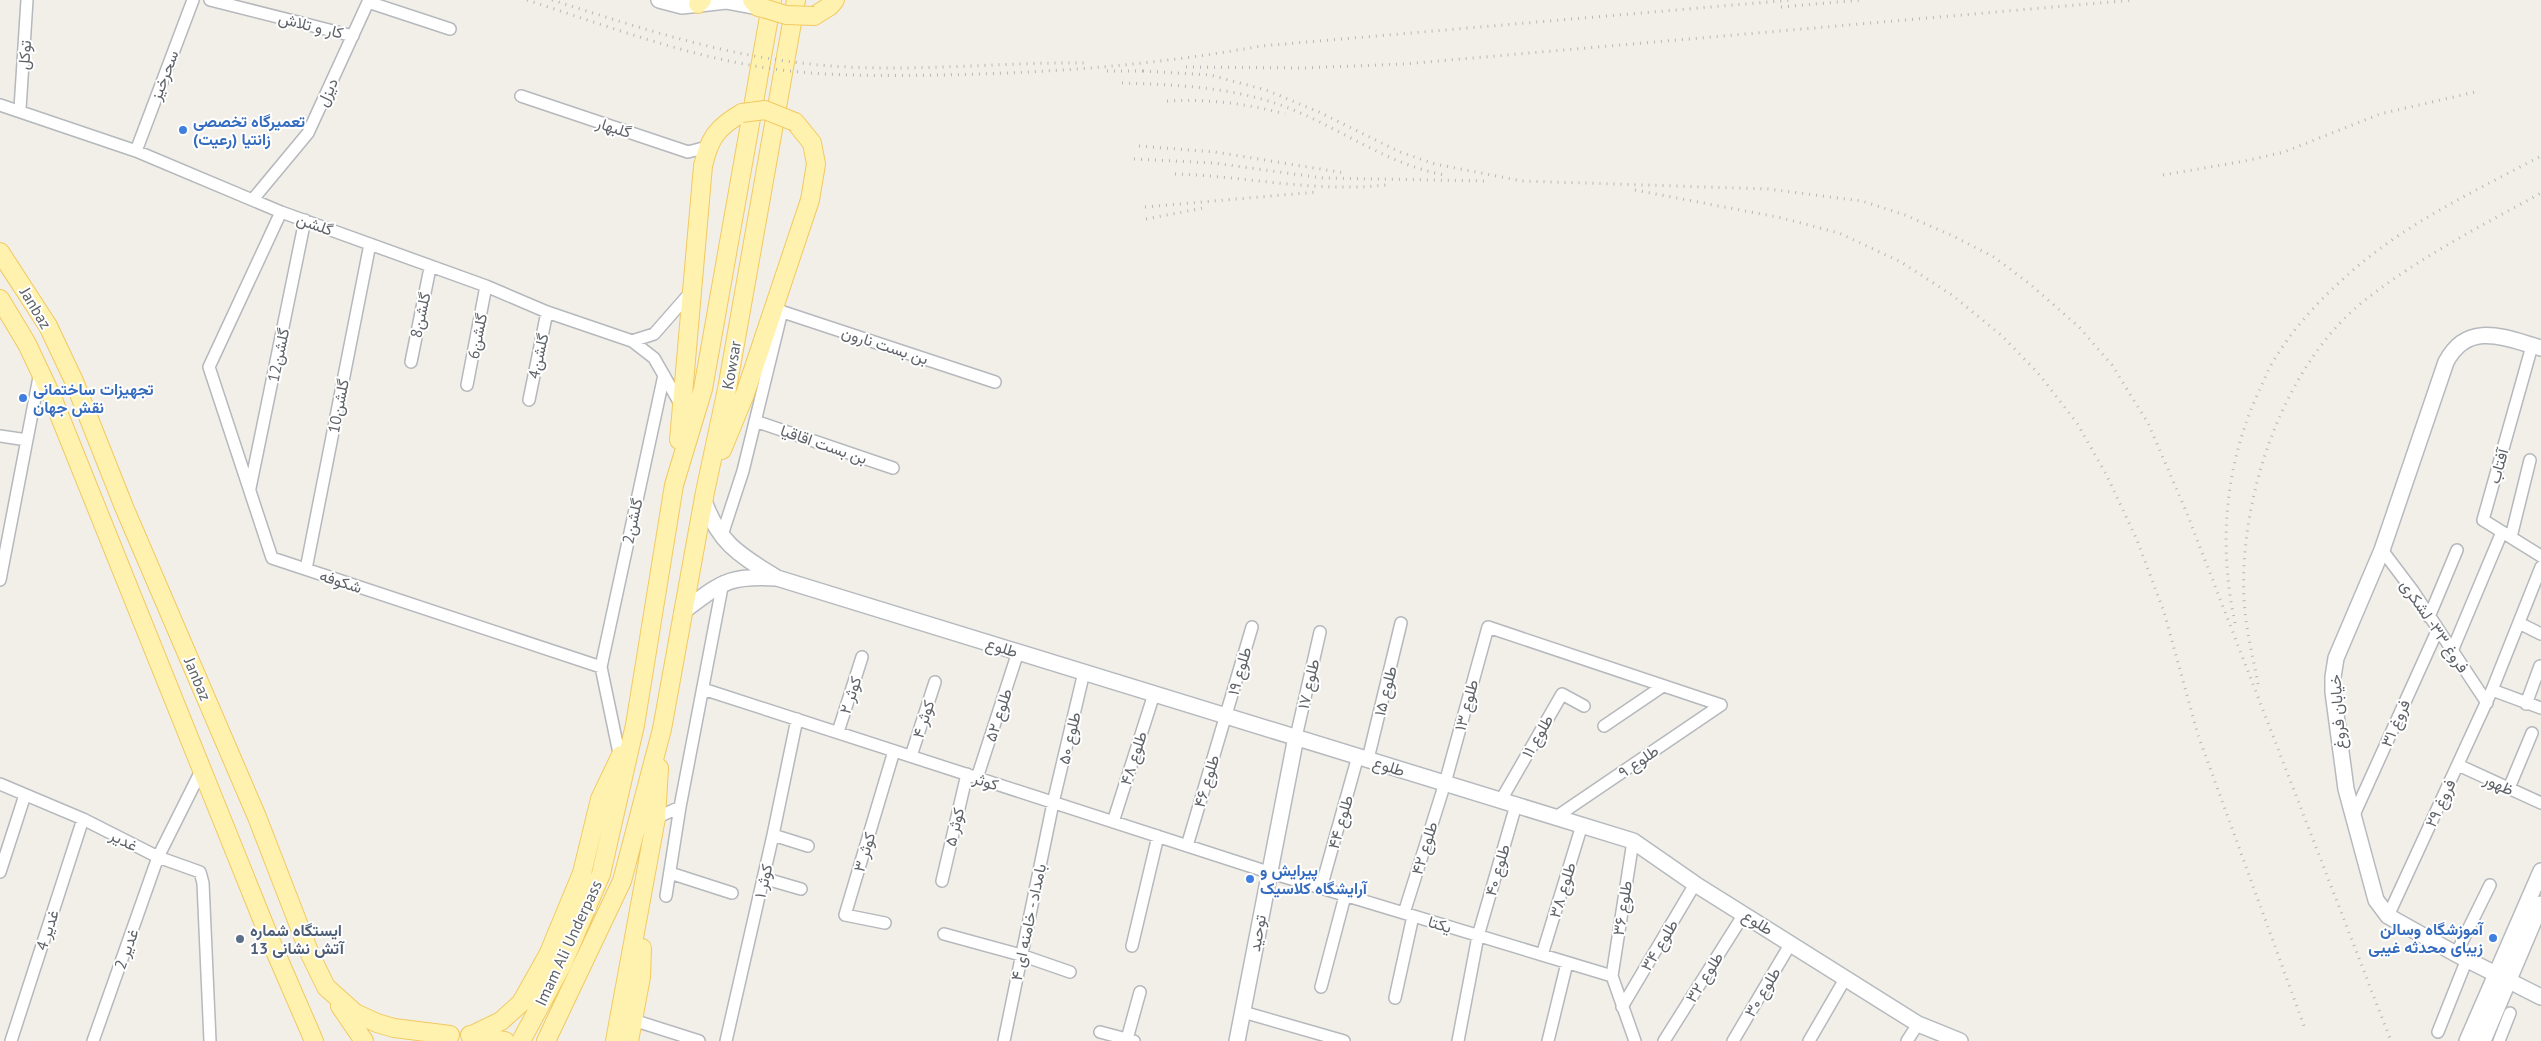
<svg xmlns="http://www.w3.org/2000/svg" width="2541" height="1041" viewBox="0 0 2541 1041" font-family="'PT Sans',Vazirmatn,sans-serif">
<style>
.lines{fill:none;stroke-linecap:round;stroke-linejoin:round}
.street-casing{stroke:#b5b8bc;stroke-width:14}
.secondary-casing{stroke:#b6babf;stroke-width:18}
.primary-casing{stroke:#f2c960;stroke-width:20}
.street{stroke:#fff;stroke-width:11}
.secondary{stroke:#fff;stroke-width:15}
.primary{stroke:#fff2af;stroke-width:18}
.rail{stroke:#b6b7b8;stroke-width:3;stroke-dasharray:1 6;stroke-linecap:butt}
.primary-bridge-casing{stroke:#f2c960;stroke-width:20;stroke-linecap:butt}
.primary-bridge{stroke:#fff2af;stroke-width:18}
.shop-dot{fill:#3f7fe0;stroke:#fff;stroke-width:2}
.service-dot{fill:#5c6f8a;stroke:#fff;stroke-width:2}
.labels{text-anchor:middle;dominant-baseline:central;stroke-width:4;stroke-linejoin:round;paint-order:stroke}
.street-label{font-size:16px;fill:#5f6368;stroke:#fff}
.shop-label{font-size:16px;font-weight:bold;fill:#366cbe;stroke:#fff;text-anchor:start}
.service-label{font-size:16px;font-weight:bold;fill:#4e5e75;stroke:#fff;text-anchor:start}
</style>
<rect width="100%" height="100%" fill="#f1efe8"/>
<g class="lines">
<g class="street-casing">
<path id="street" d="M210 0 353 36
M368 2 450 29
M521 96 688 152 707 147
M0 105 136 151 281 212 486 286 547 312 632 341 654 358 682 407
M20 109 27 0
M136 151 193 0
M254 198 308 133 369 0
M281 212 209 367 272 558 601 667
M774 309 995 382
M632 341 654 334 690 293
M2532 346 2483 520 2541 556
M411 362 430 268
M467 385 486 286
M529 400 547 312
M755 421 893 468
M0 436 27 440
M250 488 305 220
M722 535 743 471 782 311
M2511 537 2530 460
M2382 550 2413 591 2487 703
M306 569 370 244
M0 580 40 372
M2429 617 2457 550
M2519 623 2541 634
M2452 651 2502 532
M703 689 1268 872 1612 976
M2492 690 2541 708
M2526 704 2540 666
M1604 726 1663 686
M838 732 862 657
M1296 737 1320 632
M911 756 935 682
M620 758 601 667 664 375
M1368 759 1401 623
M2458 765 2541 803
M977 778 1018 652
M0 784 83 819 158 857 202 769
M2509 788 2532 733
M1501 800 1562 694 1584 706
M1556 817 1721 705
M2353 817 2438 629
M656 818 680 807
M1113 822 1154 694
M773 835 808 846
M1633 841 1612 976 1635 1041
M1187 846 1252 627
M0 872 25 795
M670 873 732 893
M763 878 801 889
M942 881 967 774
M1321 888 1358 756
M666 896 680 807 723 582
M1404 913 1445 783 1488 627 1721 705
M2388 916 2492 690 2541 567
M885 923 845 915 894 751
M944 934 1021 955 1070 972
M1132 946 1158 836
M2456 954 2490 885
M1542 955 1582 825
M1321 987 1345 896
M1395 998 1413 916
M1622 1007 1695 884
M1243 1012 1344 1041
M633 1020 699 1041
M1100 1032 1134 1041
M2438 1032 2467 959
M1127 1039 1140 992
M11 1041 83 819
M93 1041 158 857 200 872 203 883 210 1041
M726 1041 773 835 797 719
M1004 1041 1053 803 1084 672
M1458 1041 1478 936 1516 805
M1548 1041 1567 963
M1664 1041 1744 914
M1733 1041 1791 943
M1809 1041 1845 979
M1907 1041 1918 1024
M2499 1041 2510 1013"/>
</g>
<g class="secondary-casing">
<path id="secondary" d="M659 0 682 6 726 1 758 7
M2541 348C2505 338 2468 320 2446 362L2382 550 2336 658 2333 677V692L2346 789 2376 900 2388 916 2456 954 2541 997
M777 578 1633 841 1695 884 1918 1024 1960 1041
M682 612C722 583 726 575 777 578 740 555 720 545 704 501
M1237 1041 1296 737
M2467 1041 2541 871
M2483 1041 2541 904"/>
</g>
<g class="primary-casing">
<path id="primary" d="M752 0 758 7 763 8
M698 4 702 0
M814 16 830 6 835 0
M0 252 48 326 74 381 124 507 257 817 310 954 326 987 355 1013 377 1023 394 1028 450 1035
M0 299 27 344 52 397 272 944 314 1041
M679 440 703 166C709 139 717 127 742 113
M722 450 745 394 810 200 816 164 812 143 795 122
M340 1006 364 1041
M470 1035 505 1041
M472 1035 501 1021 521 1003 548 955 582 873 600 799 621 755
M521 1041 563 963 601 874 635 725 674 485 703 389 772 0
M546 1041 622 881 662 729 705 492 727 389 796 0
M615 1041 656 818 659 768
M629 1041 641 977 642 948"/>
</g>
<use href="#street" class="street"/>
<use href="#secondary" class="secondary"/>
<use href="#primary" class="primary"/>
<path class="rail" d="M527 0C598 23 670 50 744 64 809 77 877 76 943 75 1050 73 1156 65 1261 46L1791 0
M552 0C637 27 721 55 810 64 901 74 993 62 1084 63
M1781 7 1861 0
M1186 67 1303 68 1404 64 2133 0
M1107 71H1149
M1143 71 1210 75 1266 90 1319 112 1400 152 1435 164 1522 181 1768 189 1862 201 1905 215 1951 235 1994 257 2031 285 2079 327 2112 365 2148 423 2186 511 2391 1041
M1122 83C1181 85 1236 87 1291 109 1343 130 1389 165 1445 175
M1167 101C1208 99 1245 103 1285 114
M1139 146 1215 152 1345 173
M1134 159 1214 163 1323 178 1489 181
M1175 174C1246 176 1315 193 1386 185
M2163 175 2245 161 2284 152 2380 114 2475 92
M1635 190 1782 218 1839 233 1901 262 1952 295 2001 335 2038 373 2077 423 2106 474 2137 540 2164 612 2198 735 2304 1026
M1145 207 1317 192
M1146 219 1203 208
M2235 623C2218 543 2225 465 2259 391 2264 381 2268 369 2274 360 2294 327 2322 297 2351 272 2406 223 2477 190 2541 156
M2258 684C2253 656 2245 627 2244 598 2239 495 2285 360 2369 297 2422 256 2483 225 2541 193"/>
<g class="primary-bridge-casing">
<path id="primary-bridge" d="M763 8 786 15 814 16
M742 113 765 110 795 122"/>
</g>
<use href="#primary-bridge" class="primary-bridge"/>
</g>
<g class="shop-dot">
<circle cx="183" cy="130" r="5"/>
<circle cx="23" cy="398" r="5"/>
<circle cx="1250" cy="879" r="5"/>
<circle cx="2493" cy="938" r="5"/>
</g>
<circle class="service-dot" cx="240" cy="939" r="5"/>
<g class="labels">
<g class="street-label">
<text transform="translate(311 25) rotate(14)">کار و تلاش</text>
<text transform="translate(24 55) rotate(-86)">توکل</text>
<text transform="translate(164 75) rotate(-69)">سحرخیز</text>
<text transform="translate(327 92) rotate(-65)">دیزل</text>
<text transform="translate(614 127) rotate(18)">گلبهار</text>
<text transform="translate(315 224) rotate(20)">گلشن</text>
<text transform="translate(36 308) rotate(59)">Janbaz</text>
<text transform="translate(420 315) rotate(-78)">گلشن8</text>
<text transform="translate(477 336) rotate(-79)">گلشن6</text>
<text transform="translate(885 345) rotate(18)">بن بست نارون</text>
<text transform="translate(278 355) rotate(-78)">گلشن12</text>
<text transform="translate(538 356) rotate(-78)">گلشن4</text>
<text transform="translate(731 365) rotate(-80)">Kowsar</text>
<text transform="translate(338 406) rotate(-79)">گلشن10</text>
<text transform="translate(824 444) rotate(19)">بن بست اقاقیا</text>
<text transform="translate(2498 466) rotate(-74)">آفتاب</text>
<text transform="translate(632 521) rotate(-78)">گلشن2</text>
<text transform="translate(341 581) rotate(18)">شکوفه</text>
<text transform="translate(2435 626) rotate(56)">فروغ ۳۳- لشکری</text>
<text transform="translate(1002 647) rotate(17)">طلوع</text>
<text transform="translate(1239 671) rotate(-74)">طلوع ۱۹</text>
<text transform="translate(198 679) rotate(67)">Janbaz</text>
<text transform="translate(1308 684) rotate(-77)">طلوع ۱۷</text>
<text transform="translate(1385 691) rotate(-76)">طلوع ۱۵</text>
<text transform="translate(850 695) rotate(-72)">کوثر ۲</text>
<text transform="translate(1466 705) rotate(-75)">طلوع ۱۳</text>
<text transform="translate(2337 712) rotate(-94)">خیابان فروغ</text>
<text transform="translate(998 715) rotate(-72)">طلوع ۵۲</text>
<text transform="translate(923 719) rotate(-72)">کوثر ۴</text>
<text transform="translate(2395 723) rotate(-66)">فروغ ۳۱</text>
<text transform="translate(1537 736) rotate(-60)">طلوع ۱۱</text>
<text transform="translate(1069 738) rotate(-77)">طلوع ۵۰</text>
<text transform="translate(1133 758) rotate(-72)">طلوع ۴۸</text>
<text transform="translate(1638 761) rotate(-34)">طلوع ۹</text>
<text transform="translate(1389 766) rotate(17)">طلوع</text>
<text transform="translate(986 781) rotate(18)">کوثر</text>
<text transform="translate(1206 781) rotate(-73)">طلوع ۴۶</text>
<text transform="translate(2499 784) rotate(25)">ظهور</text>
<text transform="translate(2440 803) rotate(-65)">فروغ ۲۹</text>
<text transform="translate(1340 822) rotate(-74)">طلوع ۴۴</text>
<text transform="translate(954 827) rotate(-77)">کوثر ۵</text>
<text transform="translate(124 840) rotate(27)">غدیر</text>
<text transform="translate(1424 848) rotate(-73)">طلوع ۴۲</text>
<text transform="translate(864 852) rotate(-73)">کوثر ۳</text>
<text transform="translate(1497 870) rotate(-74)">طلوع ۴۰</text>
<text transform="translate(763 881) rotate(-77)">کوثر ۱</text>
<text transform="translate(1562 890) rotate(-73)">طلوع ۳۸</text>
<text transform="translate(1622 908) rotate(-81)">طلوع ۳۶</text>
<text transform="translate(1028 922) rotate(-78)">بامداد - خامنه ای ۴</text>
<text transform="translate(1758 922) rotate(32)">طلوع</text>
<text transform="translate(1440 924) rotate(17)">یکتا</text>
<text transform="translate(47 930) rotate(-72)">غدیر 4</text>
<text transform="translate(1257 933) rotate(-80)">توحید</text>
<text transform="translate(568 943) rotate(-65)">Imam Ali Underpass</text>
<text transform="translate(1659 945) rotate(-59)">طلوع ۳۴</text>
<text transform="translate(126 949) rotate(-70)">غدیر 2</text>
<text transform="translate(1704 977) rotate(-58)">طلوع ۳۲</text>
<text transform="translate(1762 992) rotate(-59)">طلوع ۳۰</text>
</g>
<g class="shop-label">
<text x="193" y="121">تعمیرگاه تخصصی<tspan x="193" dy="18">زانتیا (رعیت)</tspan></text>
<text x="33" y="389">تجهیزات ساختمانی<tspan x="33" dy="18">نقش جهان</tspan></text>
<text x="1260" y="870">پیرایش و<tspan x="1260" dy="18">آرایشگاه کلاسیک</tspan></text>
<text x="2483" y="929" text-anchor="end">آموزشگاه وسالن<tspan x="2483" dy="18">زیبای محدثه غیبی</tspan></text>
</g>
<g class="service-label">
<text x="250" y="930">ایستگاه شماره<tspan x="250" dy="18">13 آتش نشانی</tspan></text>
</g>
</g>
</svg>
